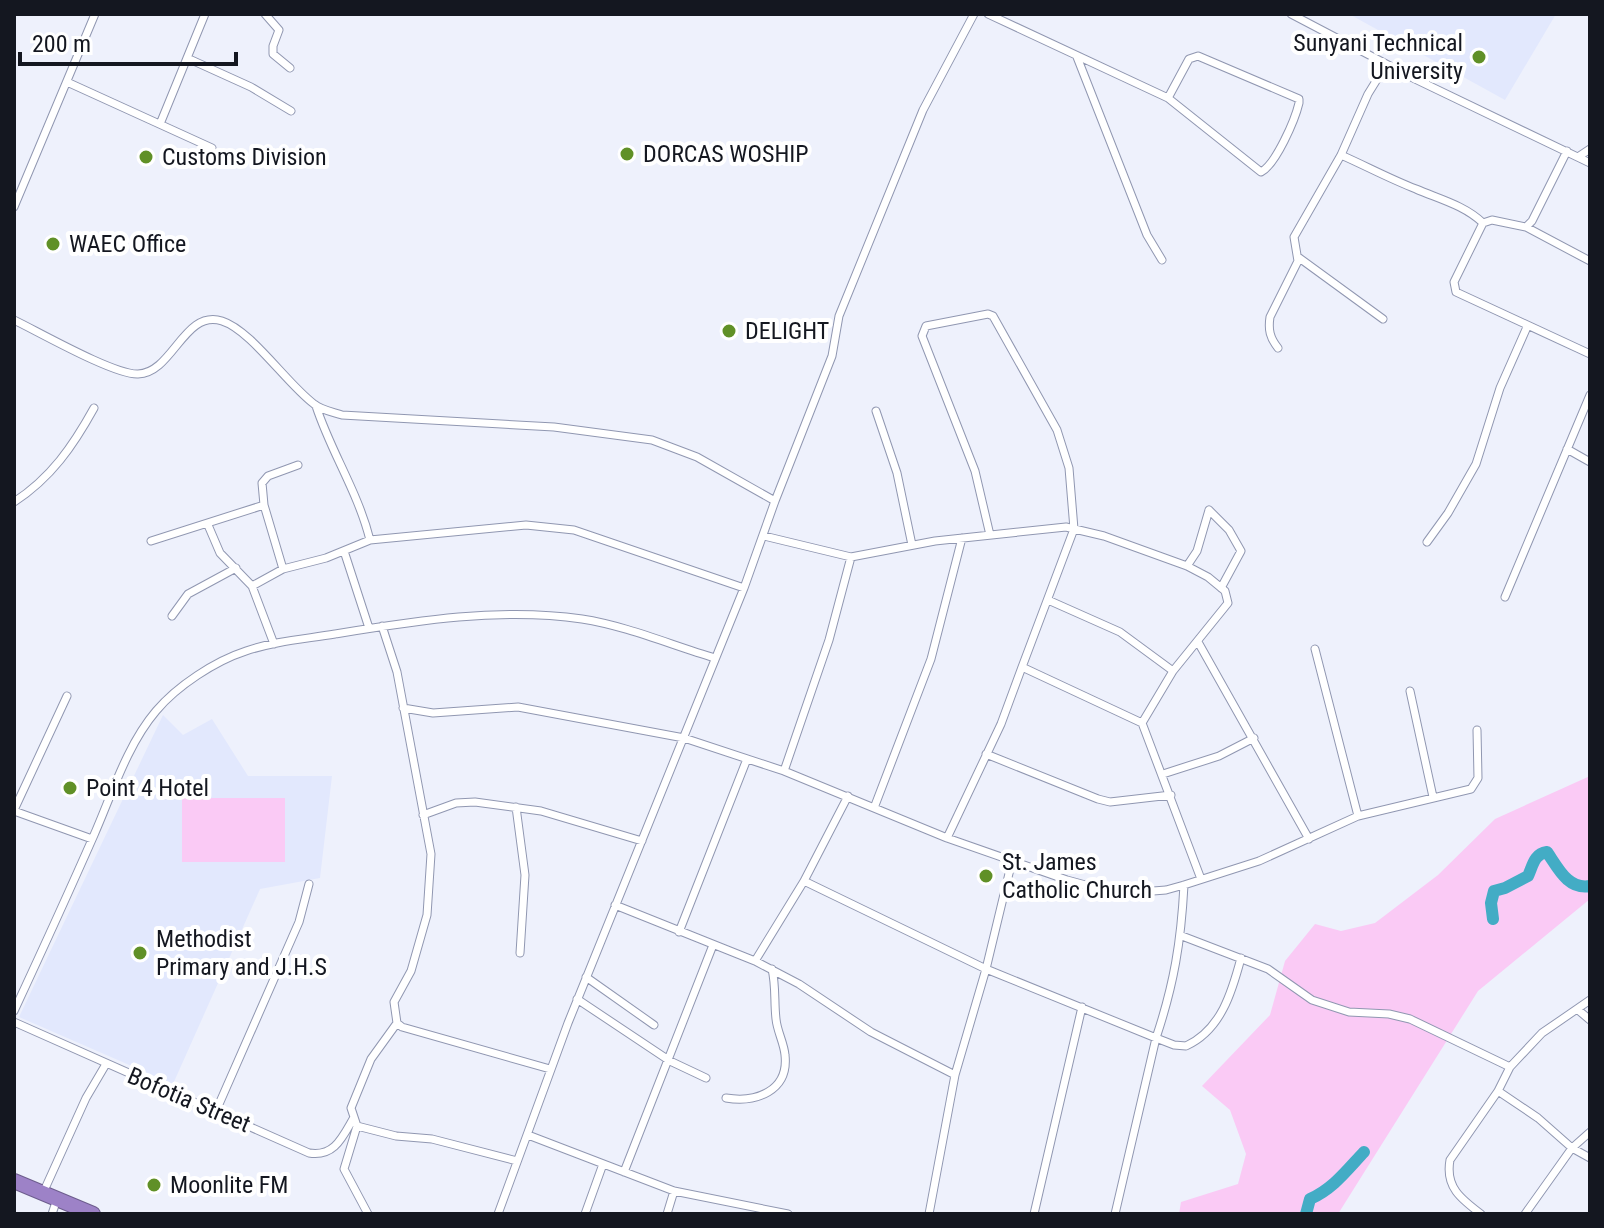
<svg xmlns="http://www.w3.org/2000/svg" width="1604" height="1228" viewBox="0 0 1604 1228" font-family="'Roboto Condensed',sans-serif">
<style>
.built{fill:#e2e8fd}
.green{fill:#facaf5}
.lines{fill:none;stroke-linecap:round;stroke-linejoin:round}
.river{stroke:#43acc5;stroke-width:12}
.street-casing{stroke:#9097b1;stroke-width:9}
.highway-casing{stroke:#6d5d8d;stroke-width:16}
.street{stroke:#fff;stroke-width:7}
.highway{stroke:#9d82c7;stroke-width:14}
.poi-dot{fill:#609027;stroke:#fff;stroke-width:3}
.labels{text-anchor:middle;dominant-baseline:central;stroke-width:8;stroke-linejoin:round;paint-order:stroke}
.poi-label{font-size:24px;fill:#141720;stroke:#fff;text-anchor:start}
.street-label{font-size:24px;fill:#141720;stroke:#fff}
</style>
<rect width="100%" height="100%" fill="#eef1fc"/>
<path class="built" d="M1349 14H1556L1505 100Z
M163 715 183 735 212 719 248 776H332L320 878 260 889 173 1084 19 1017Z"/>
<path class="green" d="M1590 776V899L1478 991 1338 1214H1179L1181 1202 1238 1184 1246 1154 1230 1110 1202 1086 1270 1015 1285 961 1315 924 1341 931 1375 923 1438 875 1495 819Z
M182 798H285V862H182Z"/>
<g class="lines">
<path class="river" d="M1493 919 1491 903 1494 891 1505 888 1528 876C1533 865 1534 854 1547 852 1558 868 1568 890 1590 886
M1306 1214 1310 1199C1333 1189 1347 1170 1364 1152"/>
<g class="street-casing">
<path id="street" d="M265 14 279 30 273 46V54L290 68
M988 14 1168 98 1261 172C1276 164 1295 120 1299 103V99L1198 56 1189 59 1168 98
M1291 14 1413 78 1590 163
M1077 57 1147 235 1162 260
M187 58 251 87 291 111
M67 82 212 148
M160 124 205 14
M1567 151 1532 221 1526 227 1492 220 1483 223 1454 282 1456 292 1590 354
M1341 155C1366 166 1390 179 1416 189 1439 199 1464 205 1483 223
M1578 157 1590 149
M14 207 95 14
M1526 227 1590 261
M1298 257 1383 319
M14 320C39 332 114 375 138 374 173 373 184 309 222 321 251 330 287 384 314 404 321 410 333 412 342 415L554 427 652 440 697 457 775 501
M1278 348C1270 338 1268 330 1270 317L1298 261 1294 237 1341 155 1368 94 1386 65
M316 406C331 452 358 492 370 540
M876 411 897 473 912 545
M1567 449 1590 462
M14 502C51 478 73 446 94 408
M1209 510 1229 530 1241 551 1221 588
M208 525 220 553 252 586 274 644
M990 535 975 471 922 336 926 326 988 314 993 316 1057 430 1069 468 1074 529 1022 667 1142 723 1201 879
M764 536 851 557 935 541 1066 527 1104 536 1187 566 1208 577 1225 591 1228 603 1173 671 1142 723
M151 541 264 505
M1427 542 1448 513 1476 464 1500 388 1527 327
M344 551 369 628
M1187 566 1197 551 1209 510
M283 569 264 505 262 483 268 476 298 465
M252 586 283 569 326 558 370 540 526 525 574 530 744 588
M1505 597 1590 395
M1048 600 1120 632 1173 671
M172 616 188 594 236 568
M382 626 397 672 431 854 427 915 411 971 394 1002 397 1023 402 1027 550 1069
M1198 642 1309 839
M1315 649 1358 816
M1410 691 1433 797
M403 708 433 713 518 707 684 738 784 771 947 838 1067 880 1100 889 1127 893 1166 890 1184 885 1259 861 1358 816 1471 789 1478 778 1477 730
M986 754 1098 799 1110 802 1171 795
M784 771 829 640 851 557
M1163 774 1219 756 1254 738
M516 807 525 875 520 953
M874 808 931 659 962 538
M14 810 67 696
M14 811 92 839
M423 815 456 803 475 802 541 811 642 841
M947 838 1001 724 1022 667
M804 881 986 969 1012 861
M1184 885C1181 942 1174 984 1156 1038L1174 1045 1186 1046C1221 1030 1232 992 1241 958
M615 905 755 961 804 881 848 796
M679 932 747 759
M1182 936 1268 969 1312 1000 1349 1012 1389 1014 1410 1019 1510 1067
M755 961 799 984 871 1032 955 1075
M586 977 654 1025
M577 999 670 1061 706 1078
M1577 1009 1590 1020
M14 1011C41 953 68 894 94 835 112 794 127 745 156 711 177 686 215 661 246 651 275 641 305 639 335 634 415 621 500 607 582 619 627 626 671 645 715 658
M14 1022 309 1153C334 1157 342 1138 353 1119
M1498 1091 1538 1118 1572 1148 1590 1158
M726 1098C756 1103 789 1091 785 1055 784 1043 777 1031 776 1019 774 1002 776 986 772 969
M216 1111 299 922 309 884
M357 1126 396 1136 432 1139 517 1161
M528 1135 674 1191 788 1214
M624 1172 713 945
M43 1193 86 1098 106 1064
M52 1214 55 1205
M368 1214 344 1169 357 1126 351 1108 371 1059 397 1023
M498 1214 568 1023 744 588 775 501 832 356 839 316 923 110 974 14
M585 1214 603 1164
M667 1214 674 1191
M929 1214 955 1075 986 969 1156 1038 1115 1214
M1034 1214 1082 1007
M1481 1214C1461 1199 1445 1187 1450 1160L1498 1091 1510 1067 1542 1033 1590 1000
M1525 1214 1572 1148 1590 1132"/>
</g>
<g class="highway-casing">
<path id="highway" d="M14 1181 93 1214"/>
</g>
<use href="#street" class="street"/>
<use href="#highway" class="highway"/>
</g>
<g class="poi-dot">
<circle cx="1479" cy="57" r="8"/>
<circle cx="627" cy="154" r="8"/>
<circle cx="146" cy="157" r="8"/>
<circle cx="53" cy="244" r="8"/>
<circle cx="729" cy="331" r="8"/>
<circle cx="70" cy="788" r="8"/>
<circle cx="986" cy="876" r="8"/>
<circle cx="140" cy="953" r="8"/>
<circle cx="154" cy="1185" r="8"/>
</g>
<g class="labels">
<g class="poi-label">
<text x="1463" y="43" text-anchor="end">Sunyani Technical<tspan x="1463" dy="28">University</tspan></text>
<text x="643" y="154">DORCAS WOSHIP</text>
<text x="162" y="157">Customs Division</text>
<text x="69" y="244">WAEC Office</text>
<text x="745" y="331">DELIGHT</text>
<text x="86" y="788">Point 4 Hotel</text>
<text x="1002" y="862">St. James<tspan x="1002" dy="28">Catholic Church</tspan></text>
<text x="156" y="939">Methodist<tspan x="156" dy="28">Primary and J.H.S</tspan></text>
<text x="170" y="1185">Moonlite FM</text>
</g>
<g class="street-label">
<text transform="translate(189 1100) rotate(23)">Bofotia Street</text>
</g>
</g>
<rect width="1604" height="1228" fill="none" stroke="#141720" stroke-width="32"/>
<path d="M20 52v12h216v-12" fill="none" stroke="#141720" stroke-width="4"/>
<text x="32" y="52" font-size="24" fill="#141720" stroke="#ffffff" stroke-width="6" paint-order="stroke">200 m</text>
</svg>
